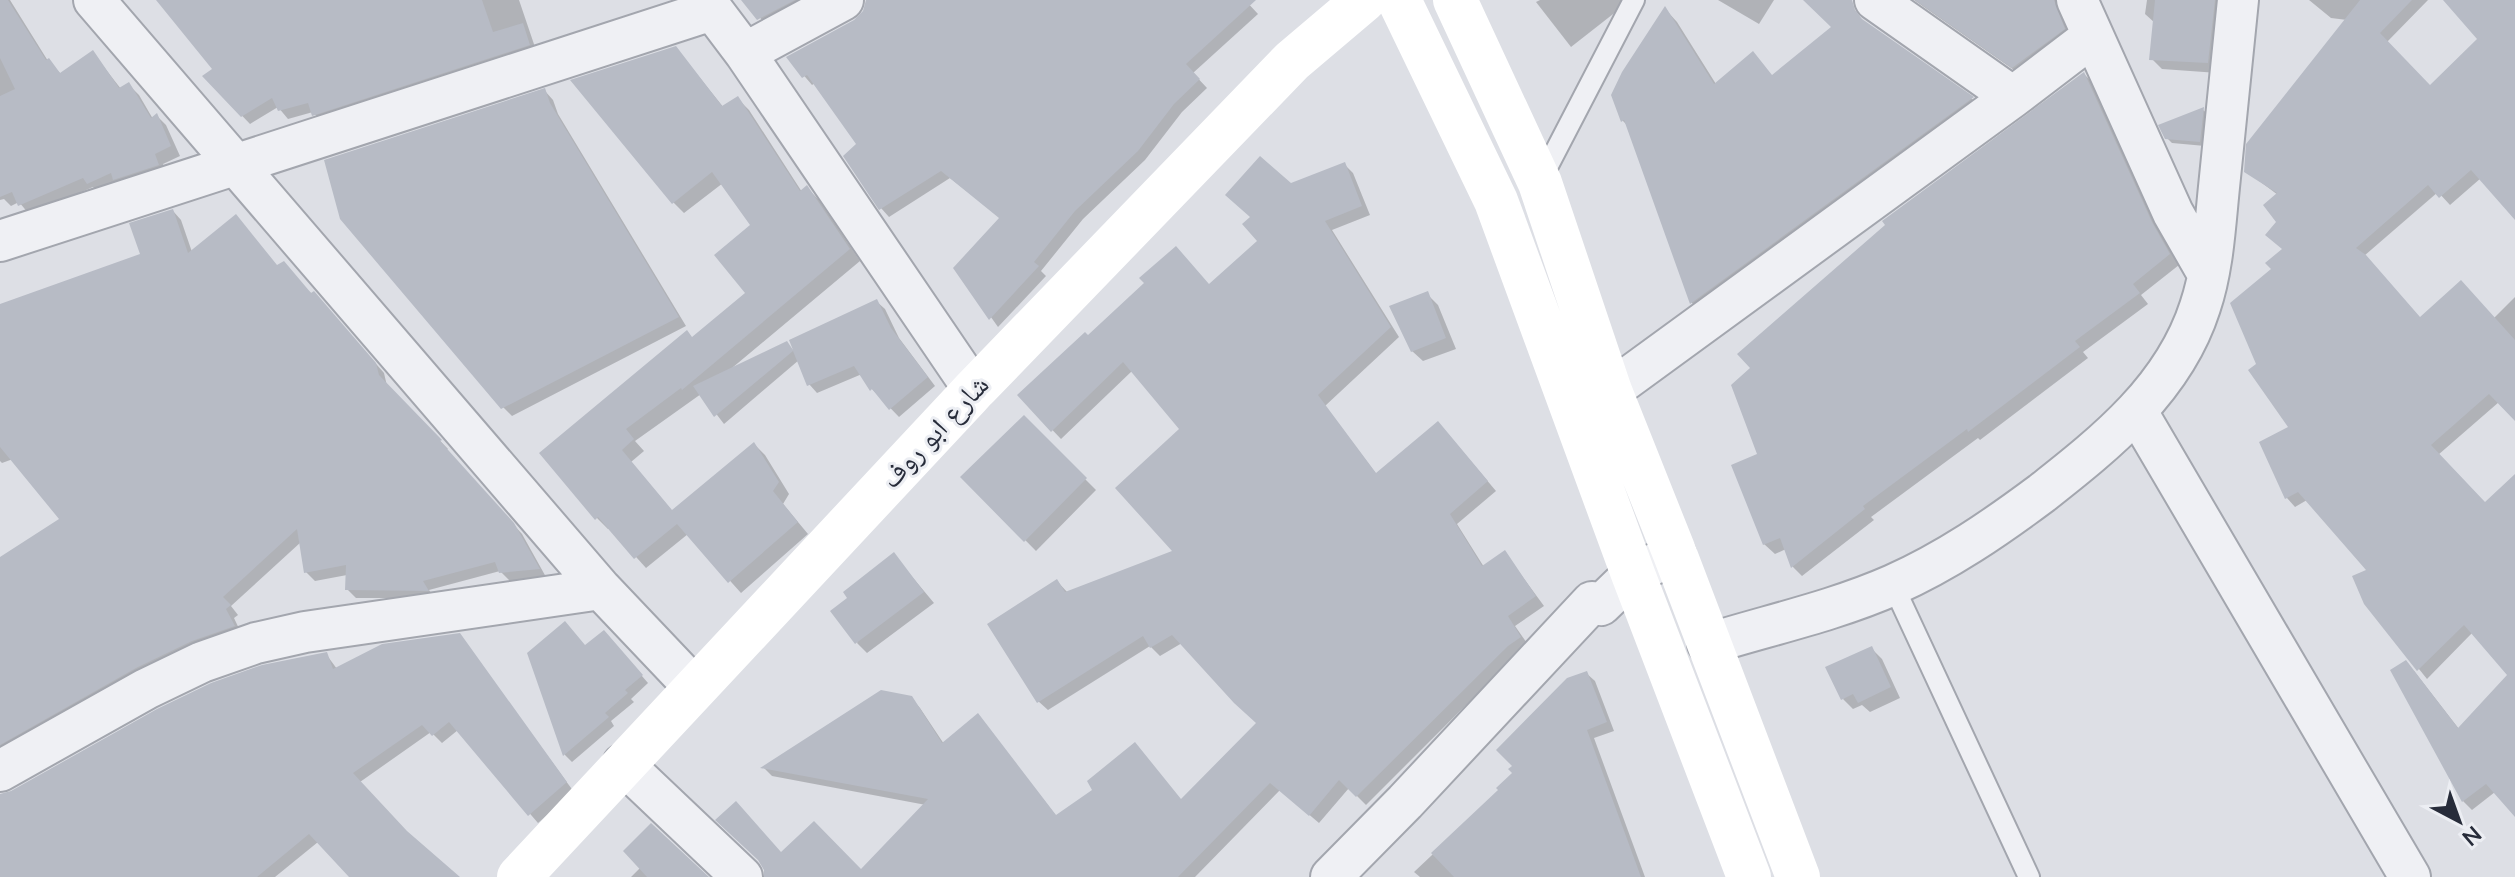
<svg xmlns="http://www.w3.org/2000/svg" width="2515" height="877" viewBox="0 0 2515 877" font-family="'Nunito Sans','Noto Naskh Arabic',sans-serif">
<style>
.shadow{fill:#0003}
.building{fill:#b7bbc5}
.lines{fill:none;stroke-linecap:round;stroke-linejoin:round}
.lane-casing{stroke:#a3a6ae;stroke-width:24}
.street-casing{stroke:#a3a6ae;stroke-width:44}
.lane{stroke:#eff0f4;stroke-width:20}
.street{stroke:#eff0f4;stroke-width:40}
.secondary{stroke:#fff;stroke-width:44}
.labels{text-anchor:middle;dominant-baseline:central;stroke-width:6;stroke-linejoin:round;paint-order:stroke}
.street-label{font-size:28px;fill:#272c3a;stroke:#eceef3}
</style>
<rect width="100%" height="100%" fill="#dddfe5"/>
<path class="shadow" d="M0 0H10L48 61 61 74 93 53 121 89 129 85 139 95 153 119 157 116 166 125 180 156 163 164 167 175 98 193 93 187 29 214 19 202 11 206 4 199 0 200Z
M193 0H519L537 53 322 123 313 112 288 119 278 107 250 124 205 77 215 69Z
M747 0H818L767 27Z
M868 0H1245L1258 14 1193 73 1207 88 1182 112 1145 160 1083 219 1041 271 1046 276 998 327 956 268 1001 218 950 178 889 217 881 208 859 144 815 83 812 85 789 58 856 21 865 12Z
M1540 0H1631L1571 47 1536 2Z
M1718 0H1774L1759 24Z
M1914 0H2066L2073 39 2024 77Z
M2147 0H2228L2218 73 2162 69 2152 59 2155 23 2145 14Z
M2309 0H2428L2387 42 2430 87 2480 39 2446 0H2515V217L2481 178 2450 205 2438 192 2364 256 2421 319 2494 318 2515 297V418L2499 402 2438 455 2485 504 2515 476V814L2495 792 2472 810 2463 801 2393 671H2414L2459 729 2510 675 2473 632 2427 679 2366 603 2369 571 2307 500 2295 507 2287 498 2261 443 2291 428 2258 365 2273 269 2284 249 2278 195 2246 171 2347 20 2331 18Z
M1667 11 1677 22 1721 92 1689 145 1867 25 1972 99 1983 109 1702 314 1692 303 1628 126 1623 121 1613 95Z
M676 48 724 108 738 99 749 110 802 192 807 188 818 199 860 261 732 368 786 344 796 353 876 301 885 309 899 338 935 386 899 417 872 389 862 374 817 393 809 384 799 360 724 424 701 394 635 441 644 451 631 462 673 512 754 444 765 455 789 494 783 504 808 534 741 593 688 534 646 568 610 528 608 529 597 518 542 454 693 339 748 293 752 225 723 183 684 213 673 202Z
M2084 74 2094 84 2162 235 2179 265 2141 295 2148 304 2083 352 2088 358 1980 440 1978 438 1871 517 1874 520 1802 576 1793 567 1786 549 1775 554 1764 544 1759 455Z
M545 91 553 100 558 114 686 326 512 416 503 407Z
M2203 110 2208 114 2205 146 2172 143 2167 138Z
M1344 164 1353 173 1370 215 1332 230 1399 337 1325 406 1377 475 1447 433 1496 491 1457 524 1484 567 1505 553 1544 606 1515 626 1529 646 1517 654 1366 805 1349 788 1319 823 1280 790 1195 877H766L782 855 861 872 926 805 772 776 764 768 911 698 920 708 944 744 978 716 1057 817 1182 801 1258 724 1182 643 1160 656 1150 646 1048 710 1038 701 1057 581 1068 593 1176 552 1181 430 1132 371 1061 439 1020 396 1088 338 1209 287 1260 241 1290 186Z
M173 211 181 220 192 252 278 266 322 302 384 373 387 386 448 449 446 450 522 534 546 577 510 581 500 571 429 590 435 598H356L347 589V575L315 581 306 572 301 542 231 606 238 615 234 618 242 635 0 758V560L62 519 13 459 2 463 0 461V307L142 255Z
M1427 294 1438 305 1456 349 1423 361 1412 351Z
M1024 418 1096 490 1036 551 963 477Z
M894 555 934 603 867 653 857 643Z
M459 635 574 792 538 823 458 730 442 743 431 732 360 782 410 836 456 877H352L318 842 275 877H0V796L12 793 326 654 337 669Z
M611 640 648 683 631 699 634 702 611 721 614 726 572 762 565 755 529 653 586 648Z
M1871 648 1882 659 1900 698 1870 712 1862 705 1853 709 1843 699Z
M1586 673 1595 681 1614 731 1594 738 1645 877H1420L1414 872 1501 790Z
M641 867 706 877H631Z"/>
<path class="building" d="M0 0H8L46 60 49 58 60 73 93 50 119 88 129 82 151 118 157 113 171 146 155 154 159 165 113 180 111 173 87 184 83 178 18 206 12 192 0 197V96L15 89 0 58Z
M156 0H482L493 32 523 23 530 45 312 116 308 103 278 111 272 98 241 117 202 76 212 69Z
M741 0H795L757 20Z
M866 0H1256L1186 64 1200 79 1174 104 1138 151 1075 211 1034 262 1039 266 989 320 953 268 999 218 941 171 879 210 843 156 856 144 807 75 802 78 786 57 854 20 863 11Z
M1803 0H1852L1855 10 1862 19 1974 97 1690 304 1624 120 1621 122 1611 95 1622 72 1665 6 1714 84 1753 51 1772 75 1831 27Z
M1915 0H2054L2065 29 2012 68Z
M2155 0H2215L2208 63 2149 60Z
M2360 0H2412L2380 33 2430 85 2477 39 2443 0H2515V220L2471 170 2439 198 2428 185 2356 248 2366 255 2420 317 2461 280 2515 340V421L2489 394 2431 445 2485 502 2515 474V817L2486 784 2462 802 2390 670 2406 660 2458 728 2507 675 2464 625 2417 671 2364 604 2352 576 2366 570 2298 492 2285 499 2259 442 2288 427 2248 370 2256 364 2230 303 2271 269 2265 263 2282 249 2265 235 2276 222 2263 205 2277 193 2244 172 2246 144Z
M676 46 722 106 738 96 800 191 807 185 850 249 682 390 681 388 626 429 634 439 622 450 672 510 754 442 779 482 773 491 798 522 728 583 677 524 634 559 598 517 595 520 539 453 687 330 692 337 745 293 714 255 750 225 712 172 672 204 570 80Z
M2084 72 2152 222 2170 254 2133 284 2140 293 2075 341 2080 347 1968 432 1967 429 1863 506 1865 509 1791 568 1780 538 1763 545 1731 465 1757 454 1731 385 1750 368 1737 354 1885 225 1882 221Z
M545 88 550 103 679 317 501 409 340 219 324 160Z
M2204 107 2200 142 2165 139 2158 125Z
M1260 156 1291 183 1345 162 1362 206 1325 221 1391 327 1318 395 1376 473 1438 421 1488 481 1450 514 1482 566 1505 550 1536 596 1508 616 1521 637 1508 646 1356 797 1339 780 1309 816 1270 783 1178 877H764V870L758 860 715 820 736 801 781 852 814 821 861 869 928 799 760 768 881 690 912 696 942 743 978 713 1056 815 1092 790 1087 781 1135 742 1181 799 1256 723 1234 703 1172 635 1150 648 1143 636 1037 703 987 624 1057 579 1065 592 1172 551 1115 488 1179 429 1123 362 1051 432 1017 395 1085 332 1088 335 1144 283 1139 278 1176 246 1209 284 1257 241 1242 224 1250 217 1225 195Z
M173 209 188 253 236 214 277 265 284 261 311 293 314 291 376 363 379 375 442 440 440 441 514 523 540 569 499 573 495 562 423 581 429 591 345 590 346 565 304 573 297 529 223 597 231 605 226 609 235 626 192 641 136 668 0 745V557L59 519 0 447V304L140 254 129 223Z
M1428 291 1446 338 1411 352 1389 306Z
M877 299 891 328 928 377 889 410 872 389 870 391 854 366 807 386 793 351 714 417 693 386 787 341 793 350 789 340Z
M1024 415 1087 478 1024 542 960 477Z
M894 552 924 592 855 644 830 611 847 598 843 592Z
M565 621 585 645 604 630 643 675 625 690 628 693 605 713 609 717 563 756 527 653Z
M460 633 567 782 528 816 449 722 432 736 422 725 353 773 407 831 460 877H349L309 834 257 877H0V794L11 791 157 709 211 683 262 665 327 652 333 669 382 644Z
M1872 646 1891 687 1858 703 1853 694 1841 700 1825 667Z
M1587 671 1607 722 1587 730 1641 877H1454L1431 853 1498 790 1496 788 1512 773 1508 769 1512 766 1496 750 1567 678Z
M651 823 709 877H647L623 851Z"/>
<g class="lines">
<g class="lane-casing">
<path id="lane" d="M1540 181 1634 0
M1893 585 2029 877"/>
</g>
<g class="street-casing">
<path id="street" d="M94 0 601 589
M705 0 745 53 974 390
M1875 0 2013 97
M2077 0 2173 213 2208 274
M745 53 843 0
M0 241 712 10
M1610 391 2013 97 2093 36
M2137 412 2410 877
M1708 644C1769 625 1834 611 1893 585 1947 561 1995 528 2042 493 2107 442 2174 388 2200 307 2213 269 2215 226 2219 187 2225 125 2232 62 2238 0
M623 764 742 877
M0 771 146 689 202 662 256 643 305 632 601 589 694 687
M1331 877 1405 802 1592 602 1601 605 1633 574 1675 554"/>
</g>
<use href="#lane" class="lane"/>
<use href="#street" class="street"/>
<path class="secondary" d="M1399 0 1496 201 1633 574 1749 877
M1455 0 1540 183 1610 391 1675 554 1798 877
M519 877 974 390 1292 61 1364 0"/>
</g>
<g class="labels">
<g class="street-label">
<text transform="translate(935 432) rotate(-47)">شارع ابو روف</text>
</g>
</g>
<g transform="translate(2459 821) rotate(139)" stroke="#eceef3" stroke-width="6" paint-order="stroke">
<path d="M0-6L14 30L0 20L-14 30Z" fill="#272c3a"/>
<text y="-12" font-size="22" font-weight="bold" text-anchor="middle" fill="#272c3a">N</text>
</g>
</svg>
